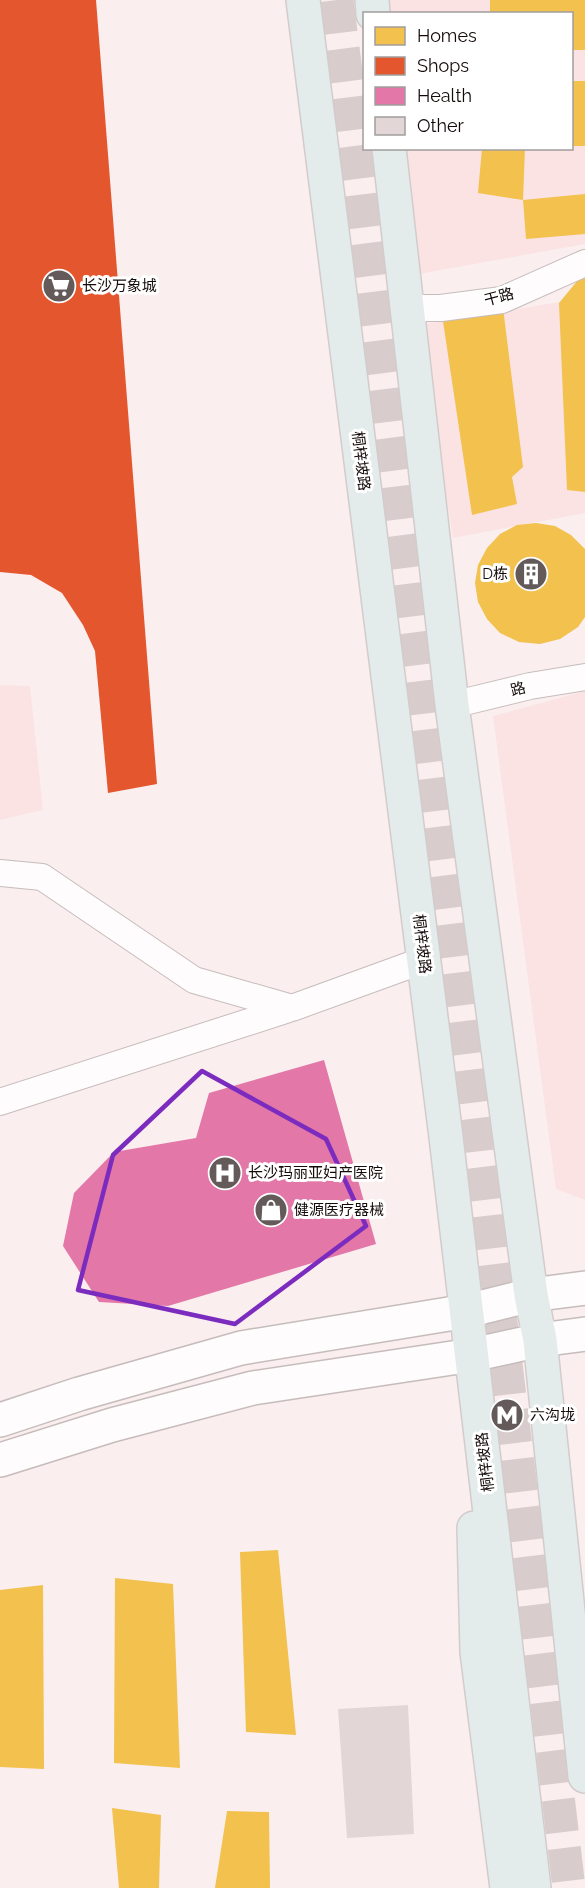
<svg xmlns="http://www.w3.org/2000/svg" width="585" height="1888" viewBox="0 0 585 1888" font-family="Raleway,'Noto Sans SC',sans-serif">
<style>
.built{fill:#fbe3e4}
.homes{fill:#f2c14e}
.shops{fill:#e4572e}
.health{fill:#e377a8}
.building{fill:#e2d6d7}
.lines{fill:none;stroke-linecap:round;stroke-linejoin:round}
.primary-tunnel{stroke:#d8cccc;stroke-width:33;stroke-dasharray:33 16;stroke-linecap:butt}
.minor-casing{stroke:#c7bcbc;stroke-width:28}
.secondary-casing{stroke:#c7bcbc;stroke-width:36}
.primary-casing{stroke:#d3cccc;stroke-width:36}
.minor{stroke:#fefcfc;stroke-width:26}
.secondary{stroke:#fefcfc;stroke-width:33}
.primary{stroke:#e3ebeb;stroke-width:33}
.marked{fill:none;stroke:#7b2cbf;stroke-width:4.5;stroke-linejoin:round}
.labels{text-anchor:middle;dominant-baseline:central;stroke-width:6;stroke-linejoin:round;paint-order:stroke}
.poi-label{font-size:15px;fill:#140a0a;stroke:#fff;text-anchor:start}
.street-label{font-size:15px;fill:#140a0a;stroke:#fff}
</style>
<rect width="100%" height="100%" fill="#faeeee"/>
<path class="built" d="M387 0H585V244L419 274 405 149 572 148V14L389 13Z
M585 298V513L453 538 419 325Z
M0 685 30 686 43 810 0 820Z
M585 691V1200L556 1189 493 716Z"/>
<path class="homes" d="M490 0H585V50H572V14H490Z
M572 81H585V146H572Z
M482 148H525L523 200 478 193Z
M585 194V234L526 239 523 200Z
M585 278V492L567 490 559 303 578 280Z
M502 300 523 467 512 477 517 504 472 515 441 308Z
M536 523 555 526 571 535 585 549V617L578 627 560 639 540 644 519 642 500 633 487 619 478 602 475 583 478 565 487 548 500 534 517 525Z
M278 1550 296 1735 246 1732 240 1552Z
M115 1578 173 1584 180 1768 114 1763Z
M43 1585 44 1769 0 1767V1590Z
M112 1808 161 1815 159 1888H119Z
M227 1811 269 1812 270 1888H215Z"/>
<path class="shops" d="M0 0H96L157 784 108 793 95 651 83 625 62 593 31 575 0 572Z"/>
<path class="health" d="M324 1060 376 1244 168 1306 99 1302 63 1246 74 1193 114 1152 196 1138 209 1093Z"/>
<path class="building" d="M408 1705 414 1834 347 1838 338 1709Z"/>
<g class="lines">
<path class="primary-tunnel" d="M337 0 468 1048 569 1888"/>
<g class="minor-casing">
<path id="minor" d="M408 308H441L502 300 585 263
M452 705 530 686 585 677
M0 873 42 877 194 980 292 1008
M0 1102 292 1008 424 960"/>
</g>
<g class="secondary-casing">
<path id="secondary" d="M0 1420 79 1394 241 1348 467 1311 531 1295 585 1288
M0 1460 112 1425 253 1388 472 1355 540 1340 585 1334"/>
</g>
<g class="primary-casing">
<path id="primary" d="M303 0 446 1137 534 1888
M372 0 373 14
M389 148 452 705 531 1295 540 1340 585 1776
M474 1528 477 1652 507 1888"/>
</g>
<use href="#minor" class="minor"/>
<use href="#secondary" class="secondary"/>
<use href="#primary" class="primary"/>
</g>
<path class="marked" d="M202 1071 326 1139 366 1226 235 1324 78 1290 113 1155Z"/>
<defs>
<g id="supermarket-disc" transform="scale(1.725)"><circle r="9.5" fill="#645a5a" stroke="#fff"/><path d="M-6-5.5h2.5l.6 2H6L4.5 2H-2.5L-4.4-4H-6ZM-1.5 3.2a1.3 1.3 0 1 0 .1 0ZM3 3.2a1.3 1.3 0 1 0 .1 0Z" fill="#fff"/></g>
<g id="building-disc" transform="scale(1.725)"><circle r="9.5" fill="#645a5a" stroke="#fff"/><path d="M-4-6H4V6H1V3H-1V6H-4ZM-2.5-4.3h1.7v1.8h-1.7ZM.8-4.3h1.7v1.8H.8ZM-2.5-1h1.7V.8h-1.7ZM.8-1h1.7V.8H.8Z" fill="#fff"/></g>
<g id="hospital-disc" transform="scale(1.725)"><circle r="9.5" fill="#645a5a" stroke="#fff"/><path d="M-5-5h3v3.5h4V-5h3V5h-3V1.5h-4V5h-3Z" fill="#fff"/></g>
<g id="shop-disc" transform="scale(1.725)"><circle r="9.5" fill="#645a5a" stroke="#fff"/><path d="M-5-2.5h2.3a2.7 3.5 0 0 1 5.4 0H5L5.5 6h-11ZM-1.5-2.5h3a1.5 2.3 0 0 0-3 0Z" fill="#fff"/></g>
<g id="metro-disc" transform="scale(1.725)"><circle r="9.5" fill="#645a5a" stroke="#fff"/><path d="M-5.5 5V-5H-3L0 0L3-5H5.5V5H3V-.5L0 4L-3-.5V5Z" fill="#fff"/></g>
</defs>
<g fill-rule="evenodd">
<use href="#supermarket-disc" x="59" y="286"/>
<use href="#building-disc" x="531" y="574"/>
<use href="#hospital-disc" x="225" y="1173"/>
<use href="#shop-disc" x="271" y="1210"/>
<use href="#metro-disc" x="507" y="1415"/>
</g>
<g class="labels">
<g class="poi-label">
<text x="82" y="286">长沙万象城</text>
<text x="508" y="574" text-anchor="end">D栋</text>
<text x="248" y="1173">长沙玛丽亚妇产医院</text>
<text x="294" y="1210">健源医疗器械</text>
<text x="530" y="1415">六沟垅</text>
</g>
<g class="street-label">
<text transform="translate(499 297) rotate(-15)">干路</text>
<text transform="translate(361 461) rotate(83)">桐梓坡路</text>
<text transform="translate(518 689) rotate(-14)">路</text>
<text transform="translate(422 944) rotate(83)">桐梓坡路</text>
<text transform="translate(485 1462) rotate(-97)">桐梓坡路</text>
</g>
</g>
<rect x="363" y="12" width="210" height="138" fill="#ffffff" stroke="#a19d9d" stroke-width="1.5"/>
<rect x="375" y="27" width="30" height="18" fill="#f2c14e" stroke="#a19d9d" stroke-width="1.5"/>
<text x="417" y="42" font-size="18" fill="#140a0a">Homes</text>
<rect x="375" y="57" width="30" height="18" fill="#e4572e" stroke="#a19d9d" stroke-width="1.5"/>
<text x="417" y="72" font-size="18" fill="#140a0a">Shops</text>
<rect x="375" y="87" width="30" height="18" fill="#e377a8" stroke="#a19d9d" stroke-width="1.5"/>
<text x="417" y="102" font-size="18" fill="#140a0a">Health</text>
<rect x="375" y="117" width="30" height="18" fill="#e2d6d7" stroke="#a19d9d" stroke-width="1.5"/>
<text x="417" y="132" font-size="18" fill="#140a0a">Other</text>
</svg>
